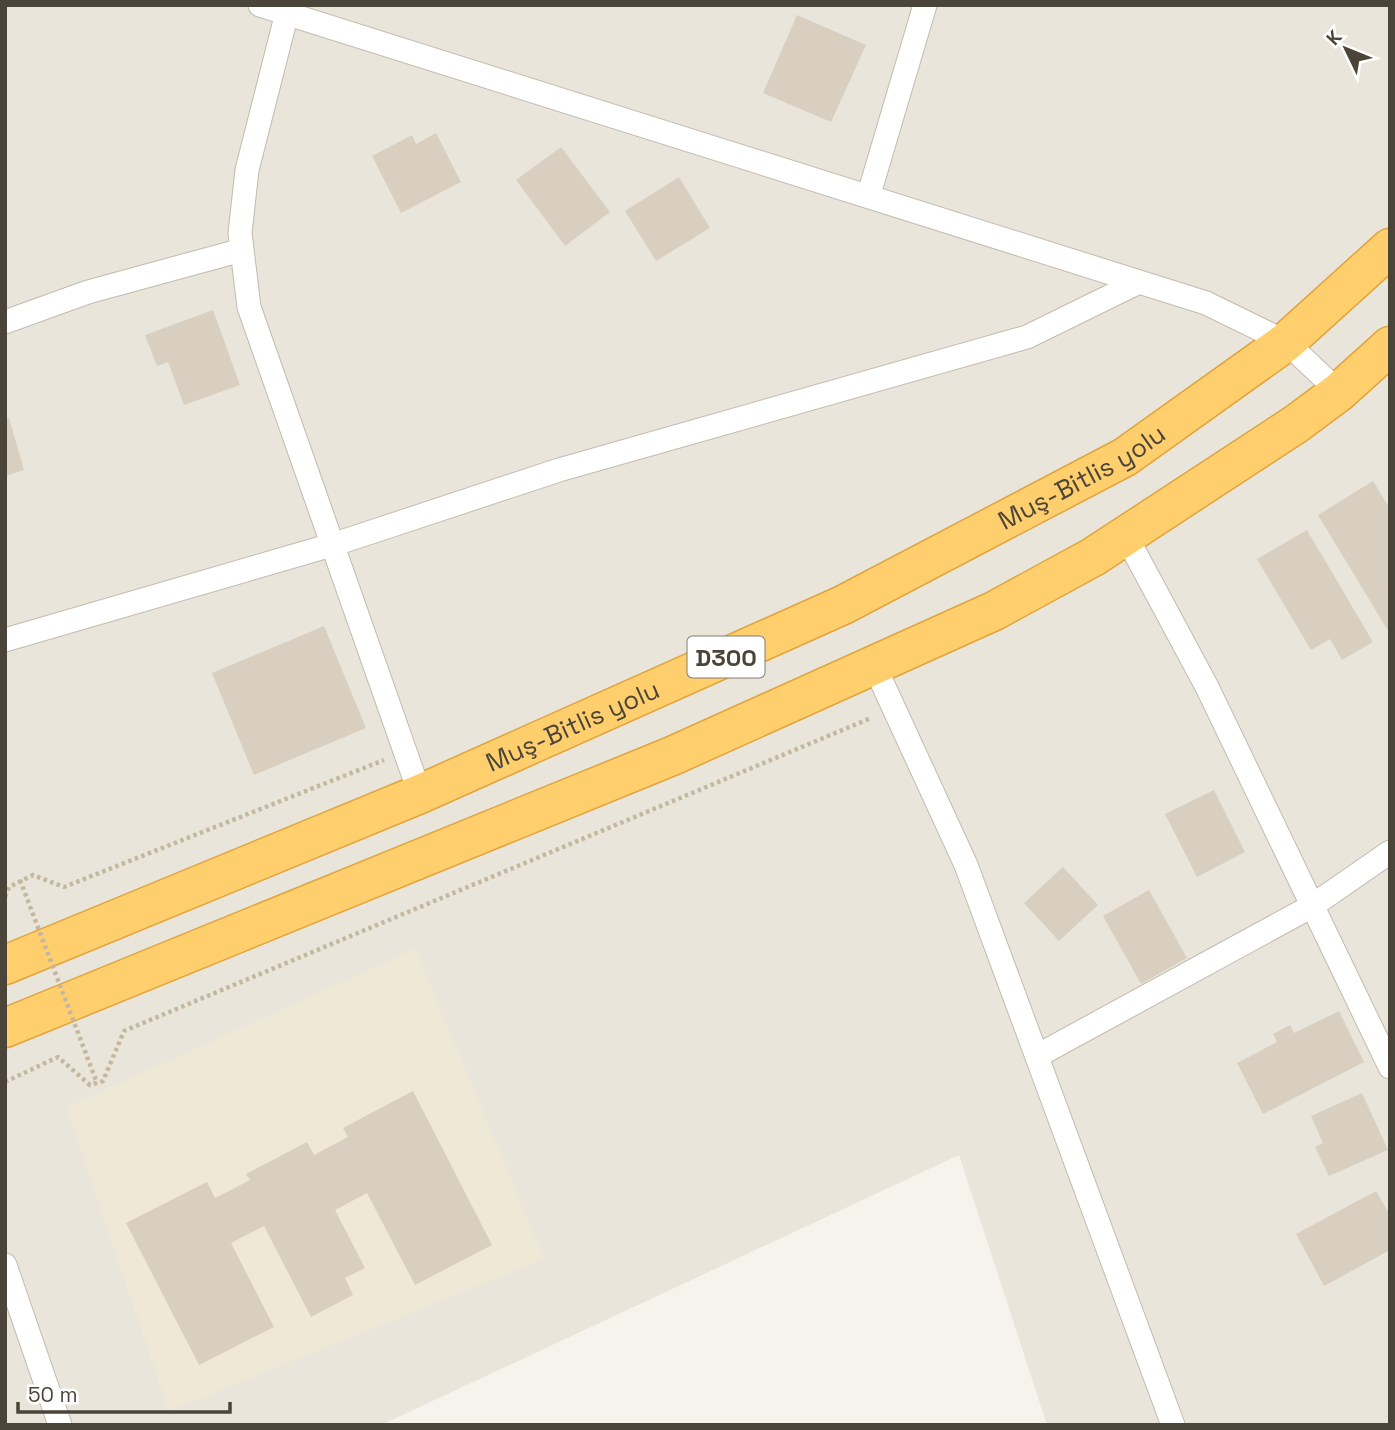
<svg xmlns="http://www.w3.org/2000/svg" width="1395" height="1430" viewBox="0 0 1395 1430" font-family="'Space Grotesk',sans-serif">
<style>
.residential{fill:#eae5da}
.education{fill:#efe8d6}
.building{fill:#d8cfc1}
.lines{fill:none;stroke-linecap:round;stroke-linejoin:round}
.street-casing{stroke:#c2bbae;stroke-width:25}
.highway-casing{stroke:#e0a43c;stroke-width:41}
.path{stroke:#c4b79f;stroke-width:4.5;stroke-dasharray:3.5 3.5;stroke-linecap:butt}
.street{stroke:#fff;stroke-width:23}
.highway{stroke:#ffcf6e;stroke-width:38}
.path-bridge{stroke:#c4b79f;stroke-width:4.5;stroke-dasharray:3.5 3.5;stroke-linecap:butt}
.labels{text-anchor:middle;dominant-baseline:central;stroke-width:6;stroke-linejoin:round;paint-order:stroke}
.shield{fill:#fff;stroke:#817c74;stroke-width:2}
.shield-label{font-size:24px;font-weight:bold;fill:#4b4439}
.street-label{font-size:26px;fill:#4b4439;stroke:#fff}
</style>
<rect width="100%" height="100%" fill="#f6f3ec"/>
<path class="residential" d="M5 5H1390V1425H1047L959 1155 381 1425H5Z"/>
<path class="education" d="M415 949 544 1259 169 1411 67 1107Z"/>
<path class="building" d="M797 15 866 45 831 122 763 93Z
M436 133 461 182 401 213 372 156 412 135 416 144Z
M561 147 610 212 565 246 516 180Z
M679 177 710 228 656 261 625 211Z
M213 310 240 385 184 405 168 362 157 366 145 335Z
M9 418 24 470 5 476V419Z
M1373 481 1390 509V634L1318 515Z
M1307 530 1373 642 1342 660 1330 639 1311 650 1257 559Z
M324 626 366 728 254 775 212 673Z
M1214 790 1245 852 1197 877 1165 814Z
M1063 867 1098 905 1059 941 1024 903Z
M1149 890 1187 958 1141 984 1103 916Z
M1339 1011 1364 1062 1263 1114 1237 1063 1277 1042 1273 1034 1290 1025 1294 1033Z
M413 1091 492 1245 415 1285 367 1193 335 1210 365 1268 345 1278 353 1295 311 1317 264 1226 231 1243 274 1327 199 1365 126 1223 207 1182 215 1198 250 1180 246 1174 307 1142 314 1155 348 1137 343 1128Z
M1362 1093 1388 1150 1329 1176 1315 1147 1323 1143 1311 1116Z
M1376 1191 1390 1215V1250L1324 1286 1296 1234Z"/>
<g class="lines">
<g class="street-casing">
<path id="street" d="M260 5 1206 303 1286 342 1339 392
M289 5 247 170 240 233 249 307 420 794
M869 194 925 5
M5 322 88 292 242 250
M1126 536 1207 687 1390 1067
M5 640 335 544 559 470 1027 337 1139 282
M874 665 966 865 1173 1425
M1037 1056 1312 906 1390 852
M5 1265 60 1425"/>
</g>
<g class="highway-casing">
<g id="highway">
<path id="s1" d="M5 965 420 794 843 605 1125 457 1286 342 1390 248"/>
<path d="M5 1028 672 756 994 611 1093 557 1296 424 1339 392 1390 346"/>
</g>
</g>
<path class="path" d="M5 897 9 887 33 875 64 887 384 760
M5 1082 58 1057 90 1085 103 1081 124 1031 871 718"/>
<use href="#street" class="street"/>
<use href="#highway" class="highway"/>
<path class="path-bridge" d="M20 880 97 1083"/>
</g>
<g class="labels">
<rect class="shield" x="687.5" y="636.5" width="77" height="41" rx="5"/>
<g class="shield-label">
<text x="726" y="657">D300</text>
</g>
<g class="street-label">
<text stroke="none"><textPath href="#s1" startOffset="1183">Muş-Bitlis yolu</textPath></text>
<text stroke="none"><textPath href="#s1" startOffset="616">Muş-Bitlis yolu</textPath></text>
</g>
</g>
<rect width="1395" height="1430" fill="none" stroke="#4b4439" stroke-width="14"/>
<g transform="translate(1346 49) rotate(313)" stroke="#ffffff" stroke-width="5" paint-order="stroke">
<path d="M0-5L12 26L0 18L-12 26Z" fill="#4b4439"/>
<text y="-10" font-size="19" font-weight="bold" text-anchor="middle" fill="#4b4439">K</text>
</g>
<path d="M18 1402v10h212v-10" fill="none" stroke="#4b4439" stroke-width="3.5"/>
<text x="28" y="1402" font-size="21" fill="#4b4439" stroke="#ffffff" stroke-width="5" paint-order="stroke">50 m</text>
</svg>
